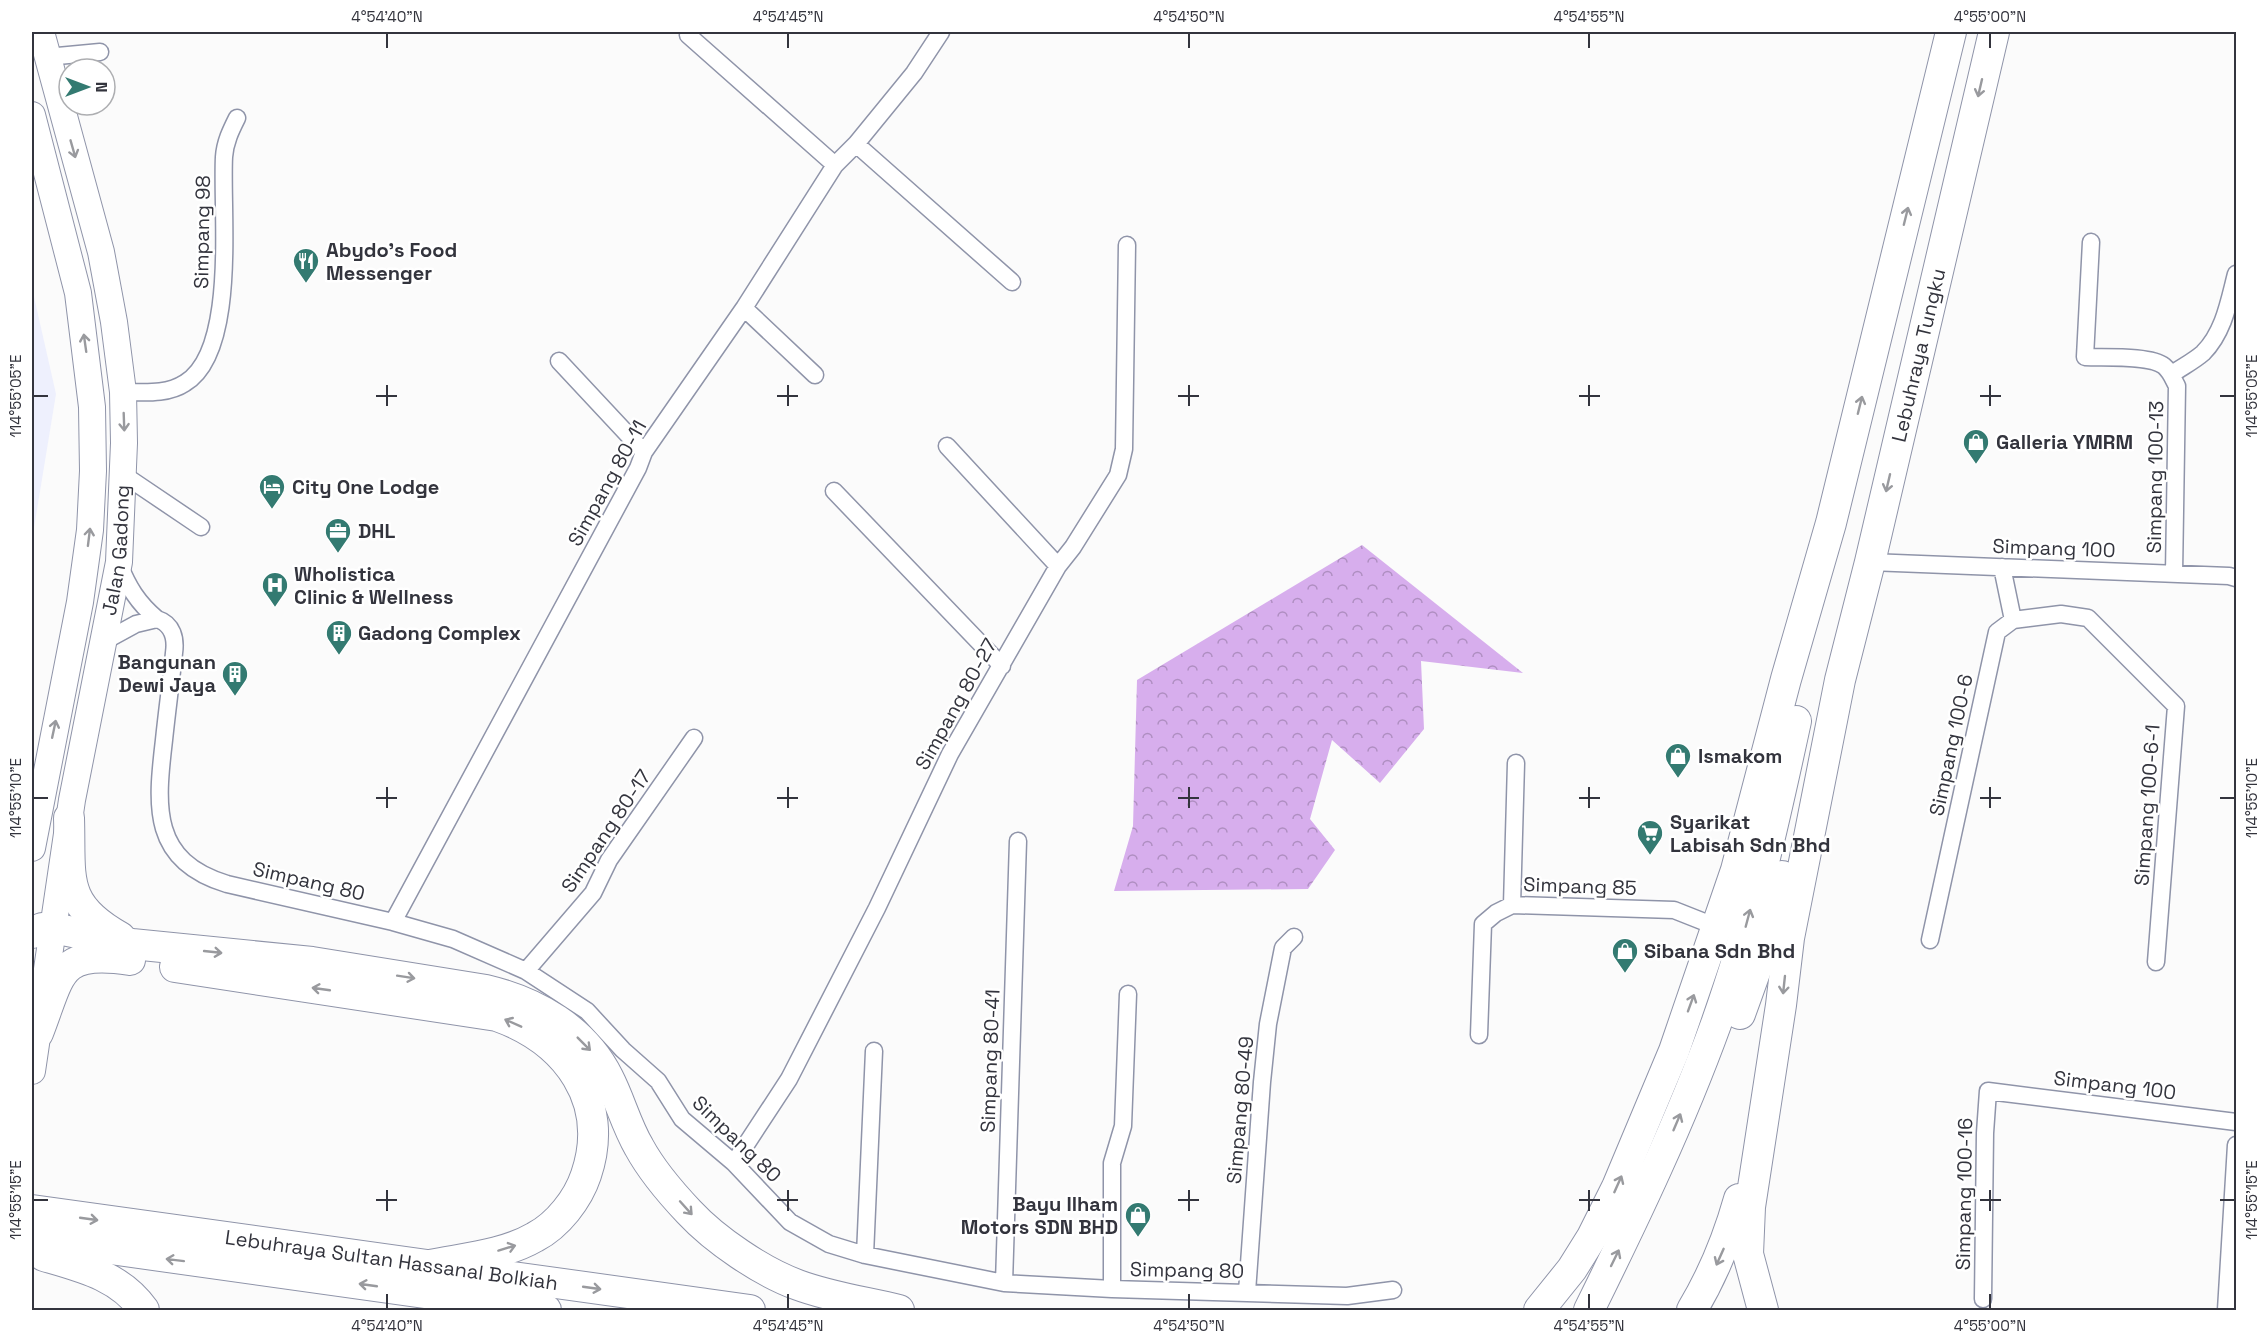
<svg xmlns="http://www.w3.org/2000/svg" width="2268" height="1342" viewBox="0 0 2268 1342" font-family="'Space Grotesk',sans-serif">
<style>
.built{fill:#eef0fd}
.forest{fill:url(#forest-crowns)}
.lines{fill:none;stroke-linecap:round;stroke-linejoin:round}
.minor-casing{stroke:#8f94a9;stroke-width:19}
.primary-casing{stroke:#8f94a9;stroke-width:28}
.motorway-casing{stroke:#8f94a9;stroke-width:32}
.minor{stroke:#fff;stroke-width:16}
.primary{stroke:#fff;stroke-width:26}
.motorway{stroke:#fff;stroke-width:30}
.oneway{stroke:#999a9e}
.ticks{fill:none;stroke:#33343d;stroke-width:2}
.labels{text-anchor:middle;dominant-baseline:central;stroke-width:5;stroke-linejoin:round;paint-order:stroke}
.street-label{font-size:20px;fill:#33343d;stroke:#fff}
.poi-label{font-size:20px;font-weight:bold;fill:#33343d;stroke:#fff;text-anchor:start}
.neatline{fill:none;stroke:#33343d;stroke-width:2}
.ticks-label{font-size:15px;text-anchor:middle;fill:#33343d}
</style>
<defs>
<pattern id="forest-crowns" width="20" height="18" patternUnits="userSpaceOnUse" patternTransform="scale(1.5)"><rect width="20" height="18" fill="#d7aeed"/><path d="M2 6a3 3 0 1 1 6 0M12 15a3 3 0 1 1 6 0" fill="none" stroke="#af8ec1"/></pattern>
</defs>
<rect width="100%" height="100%" fill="#fbfbfb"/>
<path class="built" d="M32 288 56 394 32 540Z"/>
<path class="forest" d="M1362 545 1523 673 1421 661 1424 729 1380 783 1332 740 1310 819 1335 850 1308 889 1114 891 1133 826 1137 680Z"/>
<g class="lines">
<g class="minor-casing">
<path id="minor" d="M688 35 835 165
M47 57 100 52
M856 144 1012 282
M2091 242 2085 357C2104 358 2150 355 2164 366 2171 372 2173 379 2177 386L2174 574
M744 308 815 375
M559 361 644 452
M2172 374C2182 367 2194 361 2203 353 2224 332 2229 301 2236 274
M123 392C143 392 167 395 185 383 238 351 221 210 224 157 225 142 231 130 237 118
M947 446 1058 566
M124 475 201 527
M834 491 1002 666
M1870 562 2229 576 2236 578
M119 564C128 587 138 603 157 619
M2002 567 2013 620
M2013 620 2061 614 2088 618 2176 706 2156 962
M103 642 136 624 157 619C173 624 176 639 174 653 171 682 167 711 164 740 156 807 151 861 227 884L393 922 453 939 526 971 587 1011 623 1050 658 1081 682 1119 734 1163 790 1222 829 1244 865 1255 1004 1283 1112 1289 1347 1296 1393 1290
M1512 905 1516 763
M393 922 638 468 644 452 744 308 835 165 856 144 914 73 941 32
M1930 940 1997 632 2013 620
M526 971 593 893 609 860 694 738
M1479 1035 1483 924 1496 913 1512 905 1674 910 1717 927
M734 1163 789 1079 877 908 950 754 1058 566 1073 547 1118 475 1124 449 1127 245
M865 1255 874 1051
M1004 1283 1018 841
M1112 1289V1163L1123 1126 1128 994
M1247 1292 1262 1082 1268 1024 1283 948 1294 937
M1983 1299 1985 1133 1988 1091 2236 1122
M2226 1310 2236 1145"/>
</g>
<g class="primary-casing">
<g id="primary">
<path d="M32 115 78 293 92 407 93 471 90 530 80 602 32 848"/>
<path id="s1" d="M32 1071 72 800 119 562 124 443 123 392 114 322 101 252 41 32"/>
</g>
</g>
<g class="motorway-casing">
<g id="motorway">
<path d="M69 818C71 878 61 904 120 937"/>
<path d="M32 933 42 928H53L132 944 312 962 486 990C536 1002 584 1029 608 1077 620 1100 626 1125 639 1147 652 1171 671 1193 689 1212 715 1240 762 1272 798 1285 830 1297 866 1302 899 1310"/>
<path d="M175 967 497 1016C567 1041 611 1101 586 1175 578 1199 558 1225 535 1237 504 1255 465 1258 430 1265"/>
<path d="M1740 1014 1758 964 1782 876"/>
<path d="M38 1033C61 974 57 949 130 960"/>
<path id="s2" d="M32 1210 750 1310"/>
<path d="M32 1238 546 1310"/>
<path d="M44 1256C82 1267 120 1276 144 1310"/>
<path d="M1539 1310 1572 1269 1592 1237 1617 1187 1674 1051 1736 870 1786 679 1831 523 1951 32"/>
<path d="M1589 1310C1635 1217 1680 1123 1716 1024 1751 926 1774 823 1796 721"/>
<path d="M1692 1310C1713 1275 1728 1238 1739 1199"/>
<path id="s3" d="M1763 1310 1748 1254 1750 1207 1781 1005 1789 938 1840 680 1870 562 1994 32"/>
</g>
</g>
<use href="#minor" class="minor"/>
<use href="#primary" class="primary"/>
<use href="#motorway" class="motorway"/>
</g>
<defs><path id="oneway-shaft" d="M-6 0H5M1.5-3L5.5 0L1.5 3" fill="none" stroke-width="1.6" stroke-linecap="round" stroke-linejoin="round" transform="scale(1.5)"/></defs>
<g class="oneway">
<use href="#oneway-shaft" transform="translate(1980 88) rotate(103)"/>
<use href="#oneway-shaft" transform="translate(73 149) rotate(74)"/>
<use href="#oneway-shaft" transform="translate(1906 216) rotate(-76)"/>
<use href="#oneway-shaft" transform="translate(85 343) rotate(-98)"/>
<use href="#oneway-shaft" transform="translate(1860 405) rotate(-76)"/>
<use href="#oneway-shaft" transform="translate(124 422) rotate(88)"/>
<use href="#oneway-shaft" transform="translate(1888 483) rotate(103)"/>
<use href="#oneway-shaft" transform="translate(89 537) rotate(-83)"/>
<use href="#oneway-shaft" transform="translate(54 729) rotate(-78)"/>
<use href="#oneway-shaft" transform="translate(1748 918) rotate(-75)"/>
<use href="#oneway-shaft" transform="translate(213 952) rotate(6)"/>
<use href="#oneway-shaft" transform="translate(406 977) rotate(9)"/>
<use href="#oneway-shaft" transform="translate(1784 985) rotate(96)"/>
<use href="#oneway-shaft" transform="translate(321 989) rotate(-172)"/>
<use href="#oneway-shaft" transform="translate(1691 1003) rotate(-70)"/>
<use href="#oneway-shaft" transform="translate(513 1023) rotate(-156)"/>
<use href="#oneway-shaft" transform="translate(584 1044) rotate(45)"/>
<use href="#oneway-shaft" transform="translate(1677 1122) rotate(-67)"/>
<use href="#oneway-shaft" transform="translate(1618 1184) rotate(-66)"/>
<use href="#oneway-shaft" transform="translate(686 1208) rotate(48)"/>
<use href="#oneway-shaft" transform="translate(89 1219) rotate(8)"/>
<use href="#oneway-shaft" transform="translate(507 1248) rotate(-17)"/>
<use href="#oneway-shaft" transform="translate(1720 1257) rotate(114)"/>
<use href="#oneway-shaft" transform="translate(1615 1258) rotate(-64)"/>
<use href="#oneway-shaft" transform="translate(175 1260) rotate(-173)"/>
<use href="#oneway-shaft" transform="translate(368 1285) rotate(-172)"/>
<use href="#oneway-shaft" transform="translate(592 1288) rotate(8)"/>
</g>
<path class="ticks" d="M387 33V48M788 33V48M1189 33V48M1589 33V48M1990 33V48M387 385V406M788 385V406M1189 385V406M1589 385V406M1990 385V406M33 396H48M376 396H397M777 396H798M1178 396H1199M1579 396H1600M1980 396H2001M2220 396H2235M387 787V808M788 787V808M1189 787V808M1589 787V808M1990 787V808M33 798H48M376 798H397M777 798H798M1178 798H1199M1579 798H1600M1980 798H2001M2220 798H2235M387 1190V1211M788 1190V1211M1189 1190V1211M1589 1190V1211M1990 1190V1211M33 1200H48M376 1200H397M777 1200H798M1178 1200H1199M1579 1200H1600M1980 1200H2001M2220 1200H2235M387 1294V1309M788 1294V1309M1189 1294V1309M1589 1294V1309M1990 1294V1309"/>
<defs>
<g id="restaurant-pin" transform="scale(1.35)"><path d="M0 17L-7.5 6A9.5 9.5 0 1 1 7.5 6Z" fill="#337a71" stroke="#fff"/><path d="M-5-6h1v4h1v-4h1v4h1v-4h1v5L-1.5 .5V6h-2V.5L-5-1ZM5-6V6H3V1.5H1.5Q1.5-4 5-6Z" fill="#fff"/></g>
<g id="shop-pin" transform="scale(1.35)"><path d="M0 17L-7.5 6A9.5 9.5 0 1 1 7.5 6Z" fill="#337a71" stroke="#fff"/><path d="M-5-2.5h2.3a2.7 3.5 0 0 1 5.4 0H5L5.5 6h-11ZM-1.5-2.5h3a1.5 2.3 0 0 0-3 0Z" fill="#fff"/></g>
<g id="hotel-pin" transform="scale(1.35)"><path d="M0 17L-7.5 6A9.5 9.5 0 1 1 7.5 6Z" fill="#337a71" stroke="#fff"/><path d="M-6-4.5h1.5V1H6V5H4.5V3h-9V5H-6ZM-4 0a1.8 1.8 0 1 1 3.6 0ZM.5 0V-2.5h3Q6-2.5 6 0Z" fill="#fff"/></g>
<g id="office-pin" transform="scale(1.35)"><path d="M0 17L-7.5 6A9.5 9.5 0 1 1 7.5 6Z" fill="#337a71" stroke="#fff"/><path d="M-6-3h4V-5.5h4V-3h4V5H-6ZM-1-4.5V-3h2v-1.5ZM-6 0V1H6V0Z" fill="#fff"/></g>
<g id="hospital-pin" transform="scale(1.35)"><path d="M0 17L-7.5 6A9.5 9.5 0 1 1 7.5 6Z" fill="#337a71" stroke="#fff"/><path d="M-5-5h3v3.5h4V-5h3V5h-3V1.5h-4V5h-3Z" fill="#fff"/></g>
<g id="building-pin" transform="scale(1.35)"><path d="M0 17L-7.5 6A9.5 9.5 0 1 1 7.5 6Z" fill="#337a71" stroke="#fff"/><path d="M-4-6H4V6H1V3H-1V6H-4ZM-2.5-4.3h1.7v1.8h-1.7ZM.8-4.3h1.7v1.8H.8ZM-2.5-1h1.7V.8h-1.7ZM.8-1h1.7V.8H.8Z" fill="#fff"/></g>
<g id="supermarket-pin" transform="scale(1.35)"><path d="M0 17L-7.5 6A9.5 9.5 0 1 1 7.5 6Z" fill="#337a71" stroke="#fff"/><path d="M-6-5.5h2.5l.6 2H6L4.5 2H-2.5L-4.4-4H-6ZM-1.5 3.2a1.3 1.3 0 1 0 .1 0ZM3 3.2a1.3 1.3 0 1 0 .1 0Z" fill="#fff"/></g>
</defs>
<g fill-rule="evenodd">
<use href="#restaurant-pin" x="306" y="261"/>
<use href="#shop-pin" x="1976" y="442"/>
<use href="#hotel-pin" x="272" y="487"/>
<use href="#office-pin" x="338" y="531"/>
<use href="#hospital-pin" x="275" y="585"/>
<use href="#building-pin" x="339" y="633"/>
<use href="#building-pin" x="235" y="674"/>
<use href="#shop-pin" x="1678" y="756"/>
<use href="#supermarket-pin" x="1650" y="833"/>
<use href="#shop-pin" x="1625" y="951"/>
<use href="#shop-pin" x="1138" y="1215"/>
</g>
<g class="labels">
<g class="street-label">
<text transform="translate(202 232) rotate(-89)">Simpang 98</text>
<text stroke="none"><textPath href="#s3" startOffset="974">Lebuhraya Tungku</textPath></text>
<text transform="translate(2155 477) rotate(-89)">Simpang 100-13</text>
<text transform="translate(607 483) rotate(-61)">Simpang 80-11</text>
<text transform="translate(2054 548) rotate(2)">Simpang 100</text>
<text stroke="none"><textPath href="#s1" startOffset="528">Jalan Gadong</textPath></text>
<text transform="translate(956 704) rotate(-61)">Simpang 80-27</text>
<text transform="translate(1951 745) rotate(-78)">Simpang 100-6</text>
<text transform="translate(2147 805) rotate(-86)">Simpang 100-6-1</text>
<text transform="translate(606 831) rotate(-56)">Simpang 80-17</text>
<text transform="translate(309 881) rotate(13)">Simpang 80</text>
<text transform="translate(1580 886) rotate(2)">Simpang 85</text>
<text transform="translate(990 1061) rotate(-88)">Simpang 80-41</text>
<text transform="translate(2115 1085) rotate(7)">Simpang 100</text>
<text transform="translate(1240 1110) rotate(-85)">Simpang 80-49</text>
<text transform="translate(737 1139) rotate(44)">Simpang 80</text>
<text transform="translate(1964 1194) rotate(-89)">Simpang 100-16</text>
<text stroke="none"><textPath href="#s2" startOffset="363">Lebuhraya Sultan Hassanal Bolkiah</textPath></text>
<text transform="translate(1187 1270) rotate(1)">Simpang 80</text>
</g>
<g class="poi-label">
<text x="326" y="250">Abydo's Food<tspan x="326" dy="23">Messenger</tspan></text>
<text x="1996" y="442">Galleria YMRM</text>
<text x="292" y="487">City One Lodge</text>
<text x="358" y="531">DHL</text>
<text x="294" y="574">Wholistica<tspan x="294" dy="23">Clinic &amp; Wellness</tspan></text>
<text x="358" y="633">Gadong Complex</text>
<text x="216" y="662" text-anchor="end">Bangunan<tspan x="216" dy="23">Dewi Jaya</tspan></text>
<text x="1698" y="756">Ismakom</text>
<text x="1670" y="822">Syarikat<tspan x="1670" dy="23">Labisah Sdn Bhd</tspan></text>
<text x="1644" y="951">Sibana Sdn Bhd</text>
<text x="1118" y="1204" text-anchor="end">Bayu Ilham<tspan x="1118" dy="23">Motors SDN BHD</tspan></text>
</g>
</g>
<rect width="2268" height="1342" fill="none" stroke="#ffffff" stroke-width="66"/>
<g transform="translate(87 87) rotate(90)"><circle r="28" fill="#ffffff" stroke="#adaeb1" stroke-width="1.5"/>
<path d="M0-4.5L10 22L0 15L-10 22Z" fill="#337a71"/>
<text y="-9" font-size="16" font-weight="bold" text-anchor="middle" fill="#33343d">N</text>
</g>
<rect x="33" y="33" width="2202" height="1276" class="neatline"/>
<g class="ticks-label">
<text x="387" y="22">4°54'40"N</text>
<text x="788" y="22">4°54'45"N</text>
<text x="1189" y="22">4°54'50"N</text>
<text x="1589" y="22">4°54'55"N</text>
<text x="1990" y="22">4°55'00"N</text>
<text transform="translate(2252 396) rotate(-90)" y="5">114°55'05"E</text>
<text transform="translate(16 396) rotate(-90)" y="5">114°55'05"E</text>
<text transform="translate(16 798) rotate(-90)" y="5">114°55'10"E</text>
<text transform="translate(2252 798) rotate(-90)" y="5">114°55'10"E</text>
<text transform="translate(16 1200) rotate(-90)" y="5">114°55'15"E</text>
<text transform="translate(2252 1200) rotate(-90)" y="5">114°55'15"E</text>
<text x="387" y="1331">4°54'40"N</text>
<text x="788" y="1331">4°54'45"N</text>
<text x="1189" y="1331">4°54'50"N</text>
<text x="1589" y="1331">4°54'55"N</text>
<text x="1990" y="1331">4°55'00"N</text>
</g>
</svg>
